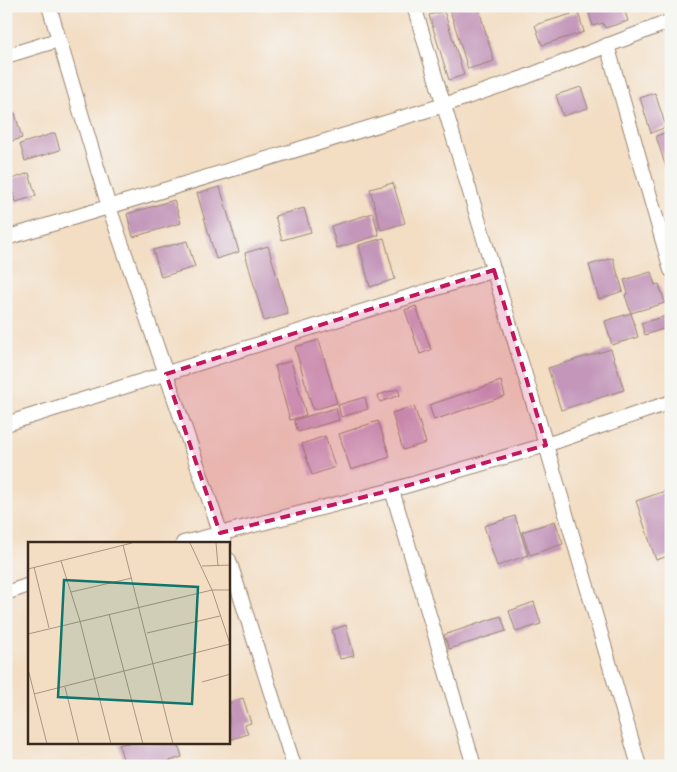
<svg xmlns="http://www.w3.org/2000/svg" width="677" height="772" viewBox="0 0 677 772" font-family="'Libre Caslon Text',serif">
<style>
.building{fill:#c396ba}
.lines{fill:none;stroke-linecap:round;stroke-linejoin:round}
.minor-casing{stroke:#978470;stroke-width:16}
.minor{stroke:#fff;stroke-width:14}
.marked{fill:#c2185b;fill-opacity:0.2;stroke:#c2185b;stroke-width:4;stroke-dasharray:10 6;stroke-linejoin:round}
.inset-road{fill:none;stroke:#a99581;stroke-width:1}
.view{fill:#0f766e;fill-opacity:0.15;stroke:#0f766e;stroke-width:2.5}
.inset-edge{fill:none;stroke:#3b2a1e;stroke-width:2.5}
</style>
<rect width="100%" height="100%" fill="#f6f6f2"/>
<filter id="ink" filterUnits="userSpaceOnUse"><feTurbulence type="fractalNoise" baseFrequency=".02" numOctaves="2"/><feDisplacementMap in="SourceGraphic" scale="10" xChannelSelector="R" yChannelSelector="G"/><feConvolveMatrix kernelMatrix="1 2 1 2 8 2 1 2 1" color-interpolation-filters="sRGB"/></filter>
<filter id="wash" filterUnits="userSpaceOnUse"><feTurbulence type="fractalNoise" baseFrequency=".0096" numOctaves="4" result="noise"/><feDisplacementMap in="SourceGraphic" scale="20" xChannelSelector="R" yChannelSelector="G"/><feGaussianBlur stdDeviation="1.12" result="paint"/><feColorMatrix in="noise" values="0 0 0 0 0 0 0 0 0 0 0 0 0 0 0 0 0 1.4 0 .05"/><feComposite in="paint" operator="in"/></filter>
<g filter="url(#wash)">
<rect width="100%" height="100%" fill="#f3ddc3"/>
<g id="blocks">
<path class="building" d="M478 6 494 61 468 69 449 7Z
M587 6H623L628 21 605 28 603 23 593 26Z
M444 11 464 75 449 80 429 15Z
M578 12 584 32 542 45 535 25Z
M581 87 588 108 563 116 556 95Z
M655 93 666 127 651 133 640 98Z
M15 113 22 138 6 143V115Z
M667 132 671 144 670 180 656 136Z
M55 133 60 150 25 161 20 144Z
M29 173 36 196 16 202 9 180Z
M393 183 405 223 381 230 370 189Z
M220 187 239 252 216 259 197 193Z
M174 200 181 223 133 237 127 214Z
M304 208 311 232 282 240 275 216Z
M373 213 379 235 337 248 331 226Z
M384 238 395 279 370 287 359 245Z
M187 241 195 267 161 277 153 250Z
M268 246 288 314 264 321 245 253Z
M613 258 623 291 599 299 589 265Z
M651 272 655 285 659 284 665 303 631 313 625 295 628 293 624 280Z
M416 306 431 350 420 354 405 310Z
M631 313 638 337 612 345 605 321Z
M666 316 669 327 645 335 641 323Z
M319 340 337 403 313 410 295 347Z
M611 349 624 390 561 410 548 368Z
M291 361 306 415 290 420 275 366Z
M501 381 505 396 434 420 429 405Z
M398 389 400 395 380 402 378 395Z
M365 397 368 409 341 417 338 405Z
M414 406 426 443 403 450 392 413Z
M336 408 339 420 298 432 294 420Z
M378 421 390 457 351 470 339 434Z
M325 436 335 467 312 475 302 444Z
M671 489V555L656 560 636 501Z
M515 516 528 555 497 566 484 526Z
M555 521 563 544 530 555 522 532Z
M534 602 541 624 516 632 509 611Z
M501 616 506 631 449 649 444 635Z
M346 625 354 656 340 659 332 630Z
M243 698 251 723 245 725 248 734 229 740V703Z
M125 743H178L182 757 154 766H125L119 745Z"/>
</g>
</g>
<g filter="url(#ink)">
<use href="#blocks" fill-opacity="0" stroke="#978470" stroke-width="1"/>
<g class="lines">
<g class="minor-casing">
<path id="minor" d="M49 6 109 207 224 543
M414 6 546 445 639 766
M607 45 671 270
M6 56 58 40
M6 238 444 105 523 78 671 21
M6 424 494 270
M392 490 474 766
M183 543 392 490 546 445 671 402
M229 560 294 766
M6 593 29 585"/>
</g>
<use href="#minor" class="minor"/>
</g>
</g>
<path class="marked" d="M494 270 546 445 392 490 220 533 166 374Z"/>
<g transform="translate(28 542)">
<rect width="202" height="202" fill="#f3ddc3"/>
<path class="inset-road" d="M162 1 184 48 202 102M188 1 190 24M95 3 145 202M33 19 52 79 83 202M174 24 203 23M6 25 21 86M0 27 104 1M43 50 104 36M81 72 115 202M119 91 192 74M0 92 184 48H203M0 127 19 202M174 140 203 132M37 145 51 202M6 152 202 102"/>
<path class="view" d="M36 38 170 45 164 162 30 155Z"/>
<rect width="202" height="202" class="inset-edge"/>
</g>
<rect width="677" height="772" fill="none" stroke="#f6f6f2" stroke-width="25"/>
</svg>
